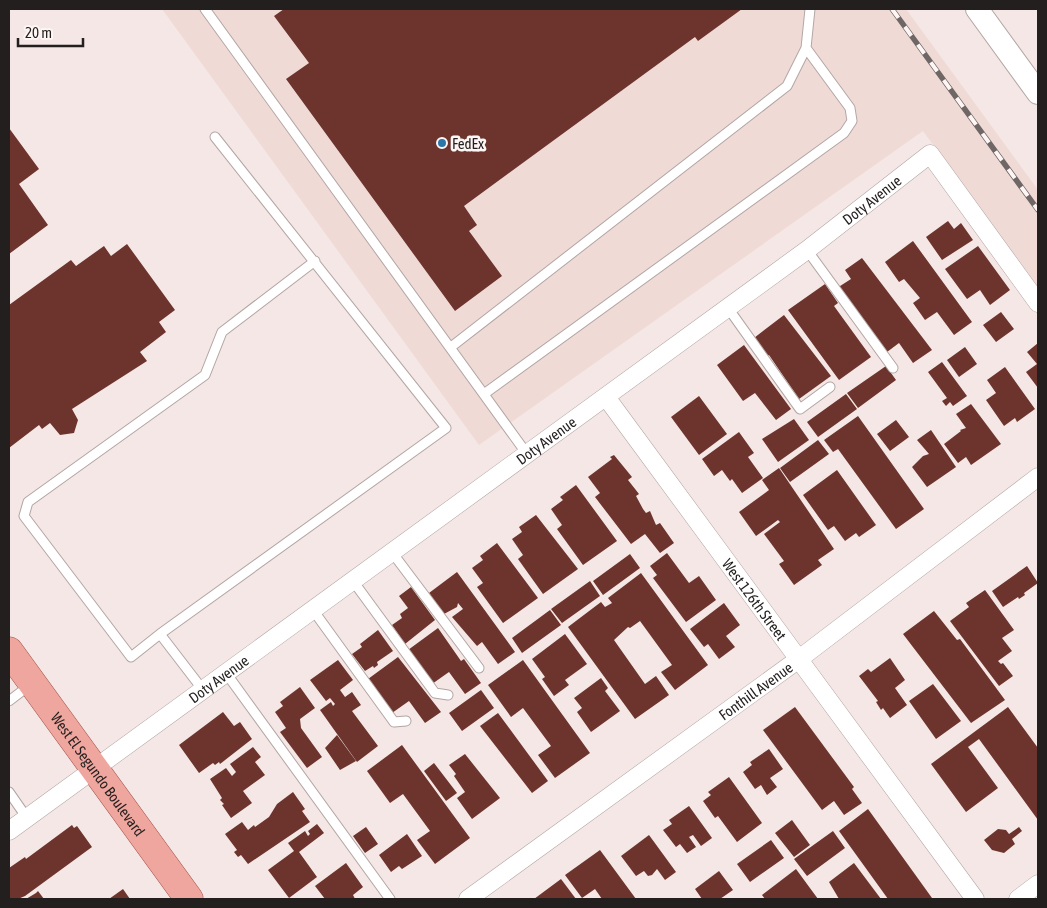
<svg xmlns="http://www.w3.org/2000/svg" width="1047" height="908" viewBox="0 0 1047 908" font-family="'Asap Condensed',sans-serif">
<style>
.built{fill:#f0dad6}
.building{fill:#6d342d}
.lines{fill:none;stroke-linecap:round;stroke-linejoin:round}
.service-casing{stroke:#b2a6a4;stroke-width:11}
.minor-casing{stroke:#b2a6a4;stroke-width:19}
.tertiary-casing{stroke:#b2a6a4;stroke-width:24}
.primary-casing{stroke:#a05047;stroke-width:29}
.service{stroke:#fff;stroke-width:9}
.minor{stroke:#fff;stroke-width:18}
.tertiary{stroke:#fff;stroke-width:22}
.primary{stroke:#efa69e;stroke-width:28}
.rail-casing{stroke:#6e6765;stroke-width:5.5}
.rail{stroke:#fef6f5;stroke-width:4;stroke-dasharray:11;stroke-linecap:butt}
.poi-dot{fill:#2b76a9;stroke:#fef6f5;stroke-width:2}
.labels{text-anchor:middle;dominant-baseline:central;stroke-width:5;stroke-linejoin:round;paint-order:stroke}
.poi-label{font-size:15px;fill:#231f1e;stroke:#fef6f5;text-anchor:start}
.street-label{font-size:15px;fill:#231f1e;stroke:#fef6f5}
</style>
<rect width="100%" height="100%" fill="#f4e7e5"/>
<path class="built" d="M162 9H906L1038 190V289L923 131 479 445Z"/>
<path class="building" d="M284 9H742L698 41 695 37 464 206 477 225 469 231 502 276 455 311 286 79 309 63 274 16Z
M9 128 39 169 19 184 48 225 9 254Z
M948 221 954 229 961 223 973 240 942 260 926 237Z
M913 241 972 322 954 335 937 312 925 320 913 303 920 298 904 279 899 282 885 262Z
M127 244 175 310 159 322 166 332 140 352 147 361 72 409 78 420 74 433 60 435 50 423 42 429 39 425 9 448V305L71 260 76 266 104 246 111 256Z
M978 246 1010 290 990 305 980 290 967 299 945 269Z
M862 258 932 350 913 363 899 343 887 352 854 307 852 308 837 288 851 279 845 270Z
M825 284 838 303 834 306 871 357 839 380 788 310Z
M1001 312 1014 329 996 342 983 325Z
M784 315 831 376 799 399 769 355 767 356 754 338Z
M1038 343V388L1026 372 1037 364 1027 352Z
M744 345 791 409 776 420 755 393 743 401 717 365Z
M965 347 977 364 959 377 947 360Z
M942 362 967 396 953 406 950 402 946 406 942 401 947 398 928 372Z
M886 366 896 380 858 408 847 393Z
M1005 367 1035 409 1017 422 1015 418 1004 426 986 400 996 393 987 380Z
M846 394 857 409 818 437 807 422Z
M699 396 727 434 699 455 671 417Z
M971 404 1001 444 971 465 966 457 958 463 944 444 961 431 960 430 966 428 956 414Z
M858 416 924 509 896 529 838 449 833 452 824 440Z
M794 419 809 440 778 462 762 439Z
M896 420 909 437 890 451 877 434Z
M931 430 956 467 927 487 912 467 923 456 929 454 917 440Z
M739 432 754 453 748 457 763 478 742 493 732 479 730 481 722 470 714 476 702 459Z
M818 440 829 454 790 482 780 468Z
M614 455 632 477 628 480 639 494 636 496 643 509 646 513 650 511 656 525 660 523 674 543 660 553 645 534 631 544 595 497 600 493 588 477 612 459 610 457Z
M779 468 834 549 818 560 822 565 794 585 779 564 784 561 764 534 780 522 778 520 756 536 739 512 769 490 762 480Z
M837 470 876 525 859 537 856 533 845 541 834 526 828 530 803 495Z
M576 485 617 541 583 565 557 529 562 525 551 509 563 500 560 497Z
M536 515 578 569 543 594 518 559 523 555 512 539 522 532 519 527Z
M497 543 538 598 503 623 477 587 483 583 472 568 483 560 480 556Z
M667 553 689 583 699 576 716 600 686 622 653 578 657 575 650 566Z
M630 554 640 568 603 595 593 581Z
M1027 566 1038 583 1024 593 1025 595 1019 599 1018 597 1003 607 992 591Z
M457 572 515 652 498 664 482 642 477 646 452 617 463 609 458 603 457 607 444 614 429 593Z
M641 573 708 665 675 690 661 672 672 665 640 621 630 628 628 627 614 640 645 684 656 676 669 695 635 719 568 627 601 602 605 607 612 603 608 598Z
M590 581 600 596 562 623 551 609Z
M411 587 435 620 405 644 392 625 402 618 400 614 408 608 399 596Z
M985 590 1014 630 1002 638 1012 651 998 661 1001 664 1003 663 1013 676 999 686 950 621 969 607 966 603Z
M724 603 740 625 726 636 735 647 719 659 708 644 704 647 690 629Z
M550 610 561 625 522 653 512 638Z
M934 611 957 640 960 639 1005 700 971 723 903 634Z
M438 628 461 661 464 659 481 683 465 694 449 672 432 684 408 650Z
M378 630 393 651 377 662 378 665 374 668 373 666 365 671 352 654 362 647 360 644Z
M565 634 587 664 565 680 569 685 554 696 542 679 545 677 532 659Z
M398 657 441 712 425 723 409 701 392 713 368 679Z
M890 658 905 680 895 688 907 705 890 718 883 708 881 710 876 702 878 701 859 676 868 669 871 672Z
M338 660 353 680 340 690 345 697 352 692 361 705 352 711 378 746 357 762 320 710 331 702 333 706 335 704 330 698 326 701 310 680Z
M523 660 590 753 555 778 538 755 551 746 523 708 511 717 488 685Z
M601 678 608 688 605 691 620 711 591 732 577 712 582 708 574 698Z
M933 684 961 721 936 739 909 701Z
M300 687 315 708 300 719 301 728 322 757 307 768 280 732 286 728 275 712 283 706 280 702Z
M481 690 494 708 462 731 449 713Z
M795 707 854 787 852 789 862 803 844 815 834 801 822 810 763 730Z
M1008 707 1038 748V820L979 739 968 747 998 788 966 812 931 764Z
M223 712 234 726 240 722 252 739 220 764 219 762 215 765 213 763 199 773 179 745Z
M498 713 548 781 532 793 480 726Z
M337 735 356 761 340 770 325 748Z
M402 745 470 838 435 864 417 840 430 831 403 794 390 803 367 771Z
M253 747 261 757 255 762 265 775 243 791 252 803 231 818 222 805 224 804 220 800 222 798 210 779 226 768 232 776 236 772 230 764Z
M769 749 783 769 770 778 777 787 767 795 761 785 755 789 743 772 752 765 750 762Z
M465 754 500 798 472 819 457 798 465 792 454 776 456 774 449 765Z
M434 763 457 793 446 801 424 771Z
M729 777 762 823 737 842 718 816 715 818 703 801 711 795 708 792Z
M293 792 305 809 302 811 310 822 248 864 241 855 238 857 234 852 237 850 225 834 242 822 248 830 254 825 255 827 269 817 277 804Z
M689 806 712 838 701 846 693 835 689 837 696 847 687 853 680 844 676 847 663 830 672 824 669 820Z
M868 809 932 898 930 899H888L839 831Z
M792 820 810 845 794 857 775 833Z
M317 824 324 833 299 852 317 877 289 898 268 870 294 851 288 843 305 831 308 836 310 834 308 831Z
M72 825 74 828 77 826 92 847 25 896 18 899H9V868L25 857 26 859Z
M366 827 378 844 365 853 353 836Z
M1019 827 1022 831 1012 839 1015 844 1004 853 992 850 984 840 998 829 1006 830 1009 834Z
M833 831 845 848 807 876 794 859Z
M407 834 422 856 402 869 399 866 391 872 379 855Z
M649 835 676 872 665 880 657 869 652 875 648 876 644 871 636 876 621 856Z
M771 840 784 858 750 882 737 864Z
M600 850 636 899H602L595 889 582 898 565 875Z
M346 863 363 887 353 895 355 899H325L315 886Z
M854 863 881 899H839L829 882Z
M796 869 818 899H765L762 895Z
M719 871 733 890 720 899H702L695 889Z
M561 879 576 899H534Z
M123 889 130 899H109Z
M38 891 44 899H26L36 893Z"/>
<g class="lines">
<g class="service-casing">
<path id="service" d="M205 9 527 454
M807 250 893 368
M728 308 800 409 830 387
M451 347 787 86 806 48 810 9
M484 394 844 133 852 121 850 108 806 48
M391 551 479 668
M353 581 435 693 448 695
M313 610 394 722 406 721
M160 634 131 657 24 516 28 502 205 375 222 332 315 261
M226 673 390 899
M203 690 160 634 446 428 215 137
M9 701 30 685
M9 792 27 818"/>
</g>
<g class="minor-casing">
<g id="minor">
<path id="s1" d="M606 397 975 899"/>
<path id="s2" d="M9 831 807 250 930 154 1038 303"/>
<path id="s3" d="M468 899 799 659 1038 477"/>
<path d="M1018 899 1038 884"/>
</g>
</g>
<g class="tertiary-casing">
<path id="tertiary" d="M977 9 1038 93"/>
</g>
<g class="primary-casing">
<g id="primary">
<path id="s4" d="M9 651 189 899"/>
</g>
</g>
<use href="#service" class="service"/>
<use href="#minor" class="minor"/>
<use href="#tertiary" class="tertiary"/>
<use href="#primary" class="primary"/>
<g class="rail-casing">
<path id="rail" d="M892 9 1038 210"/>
</g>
<use href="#rail" class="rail"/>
</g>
<circle class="poi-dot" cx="442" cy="143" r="5"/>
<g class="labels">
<g class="poi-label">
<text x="452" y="143">FedEx</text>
</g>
<g class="street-label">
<text stroke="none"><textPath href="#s2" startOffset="1069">Doty Avenue</textPath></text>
<text stroke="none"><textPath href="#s2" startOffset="664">Doty Avenue</textPath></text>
<text stroke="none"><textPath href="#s1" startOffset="251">West 126th Street</textPath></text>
<text stroke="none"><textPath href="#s2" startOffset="259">Doty Avenue</textPath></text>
<text stroke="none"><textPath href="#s3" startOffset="355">Fonthill Avenue</textPath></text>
<text stroke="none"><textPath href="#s4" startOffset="152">West El Segundo Boulevard</textPath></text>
</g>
</g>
<rect width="1047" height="908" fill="none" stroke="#231f1e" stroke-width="20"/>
<path d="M18 38v8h65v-8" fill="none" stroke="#231f1e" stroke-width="2.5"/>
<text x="25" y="38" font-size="15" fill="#231f1e" stroke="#fef6f5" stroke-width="4" paint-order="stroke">20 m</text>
</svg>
